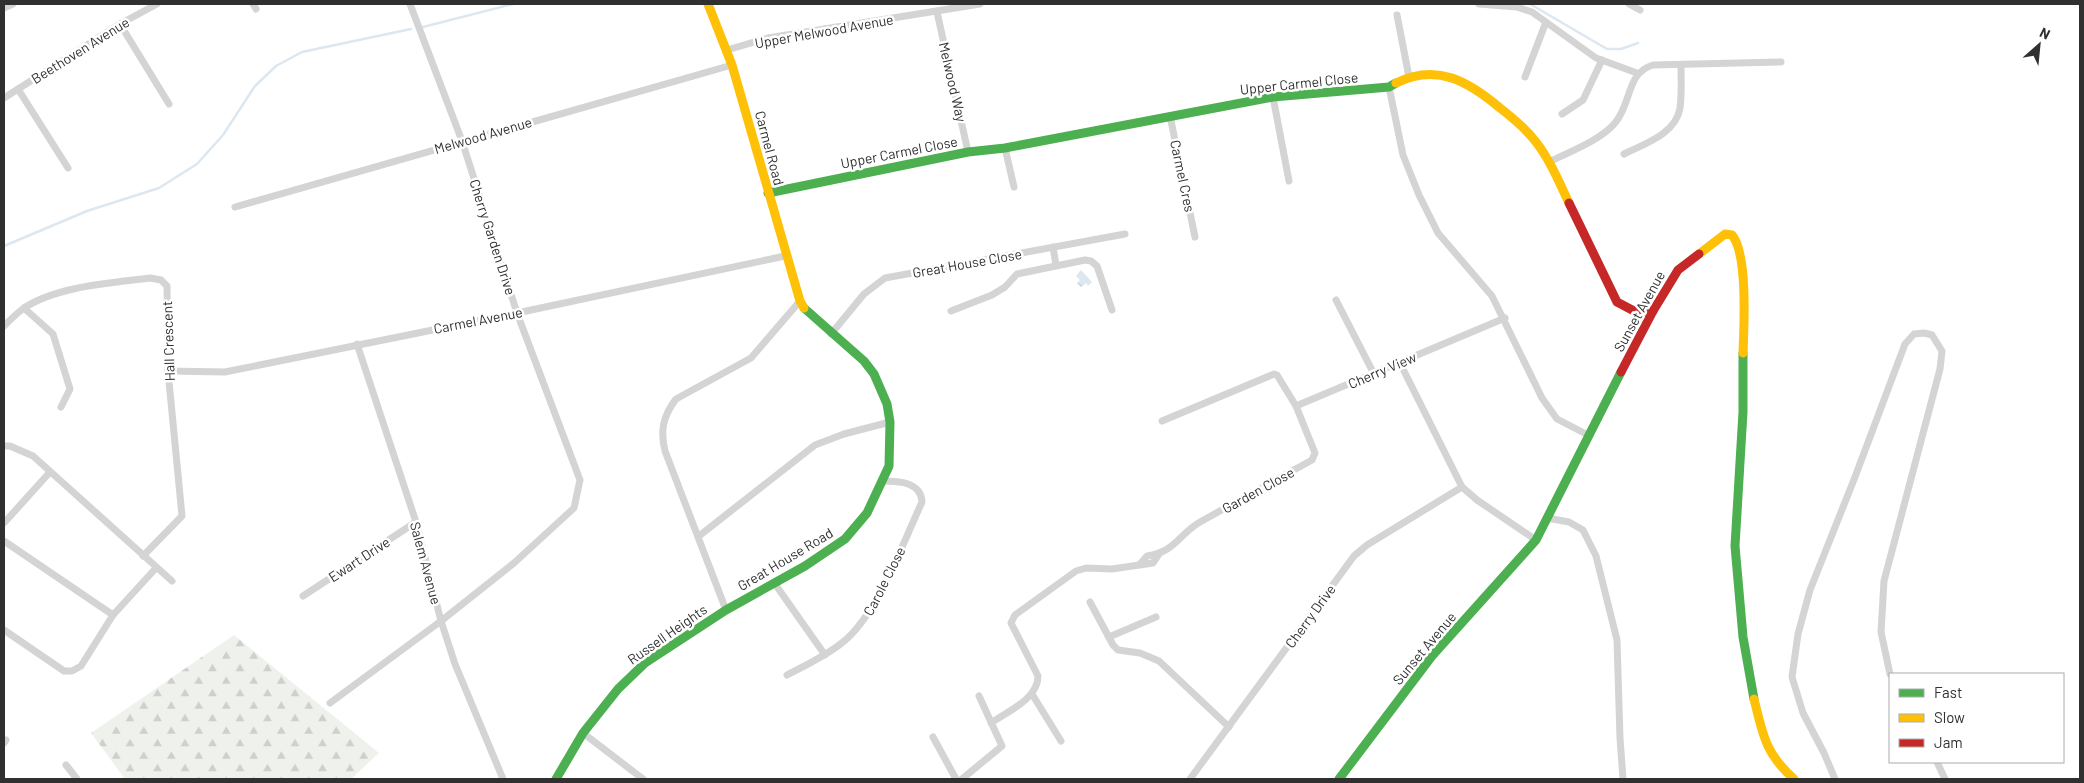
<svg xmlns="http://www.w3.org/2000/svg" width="2084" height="783" font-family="Barlow,sans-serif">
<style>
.forest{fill:url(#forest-firs)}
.water{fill:url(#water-ripples)}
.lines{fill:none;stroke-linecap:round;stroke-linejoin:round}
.stream{stroke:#dde7f0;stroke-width:2.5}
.street{stroke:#d4d4d4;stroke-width:7}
.fast{stroke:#4caf50;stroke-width:9}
.slow{stroke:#ffc107;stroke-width:9}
.jam{stroke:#c62828;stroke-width:9}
.labels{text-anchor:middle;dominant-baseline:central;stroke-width:5;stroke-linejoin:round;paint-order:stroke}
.street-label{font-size:14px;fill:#303030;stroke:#fff}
</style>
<defs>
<pattern id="forest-firs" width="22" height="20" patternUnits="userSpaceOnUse" patternTransform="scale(1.25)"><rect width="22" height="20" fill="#eff2ec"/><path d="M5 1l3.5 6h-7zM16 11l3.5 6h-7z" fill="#cdd0cb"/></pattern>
<pattern id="water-ripples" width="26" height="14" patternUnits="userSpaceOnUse" patternTransform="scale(1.25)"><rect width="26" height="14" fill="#dde7f0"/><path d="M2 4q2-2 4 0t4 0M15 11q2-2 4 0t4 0" fill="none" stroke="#bec6ce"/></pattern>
</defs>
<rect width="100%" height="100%" fill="#fff"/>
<path class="forest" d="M234 635 379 753 351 779H125L91 733Z"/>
<path class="water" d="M1081 270 1092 282 1088 286 1086 283 1081 287 1077 283 1080 280 1076 276Z"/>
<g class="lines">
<g class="stream">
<path d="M1530 4 1607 49H1621L1638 43"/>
<path d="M423 27 513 4"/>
<path d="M4 246 87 211 159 188 197 164 223 135 255 86 276 66 302 52 411 29"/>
</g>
<g class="street">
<path d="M253 4 256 9"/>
<path d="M1479 4 1517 7 1532 12 1596 58 1637 73"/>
<path d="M1629 4 1640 10"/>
<path d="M4 8 13 4"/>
<path d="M937 12 968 152"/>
<path d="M1397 15 1409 77"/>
<path d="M120 24 169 104"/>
<path d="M727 50 768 38 980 4"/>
<path d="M1525 77 1546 22"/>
<path d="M1389 87 1403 155 1419 195 1438 233 1492 296 1542 398 1557 419 1588 435"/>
<path d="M18 89 68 168"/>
<path d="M1273 97 1289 181"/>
<path d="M4 98 120 24 157 4"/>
<path d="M1562 114 1583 100 1602 60"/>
<path d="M1170 116 1195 237"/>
<path d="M1005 148 1014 187"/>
<path d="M1624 154C1644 144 1676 134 1680 108 1682 94 1681 79 1681 65"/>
<path d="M1549 162C1569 152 1601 140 1615 123 1632 103 1626 73 1653 65L1781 62"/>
<path d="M235 207 732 65"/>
<path d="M1053 247 1056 265"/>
<path d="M1336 300 1374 374"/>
<path d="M24 308 53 334 70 389 61 407"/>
<path d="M951 311 992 295 1005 287 1017 274 1085 260 1091 261 1097 266 1112 310"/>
<path d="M4 326C10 320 17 313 24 308 57 286 112 283 150 278L161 280 167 286 168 371 182 516 143 556"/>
<path d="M831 334 864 294 885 278 1125 234"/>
<path d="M357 344 416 522 441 621 455 664 503 779"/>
<path d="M1400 363 1462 487 1477 500 1536 540"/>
<path d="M168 371 225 372 517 313 785 256"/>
<path d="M1296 406 1505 318"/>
<path d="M4 446H10L33 456 172 581"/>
<path d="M1547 518 1569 522 1583 530 1596 556 1617 640 1620 738 1623 779"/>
<path d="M4 523 50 472"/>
<path d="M699 536 815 445 844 434 890 422"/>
<path d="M4 541 113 615"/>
<path d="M1140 564 1147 556C1175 552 1178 535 1200 522L1312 460 1315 453 1296 406 1277 375 1274 374 1162 421"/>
<path d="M775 584 825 655"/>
<path d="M303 596 416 522"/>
<path d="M1090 602 1113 645 1118 650 1140 653 1159 661 1229 727"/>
<path d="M726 610 665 451C660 431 663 416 676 399L751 358 800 301"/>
<path d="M4 630 64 671H72L81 666 113 615 156 568"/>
<path d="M1109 637 1156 617"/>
<path d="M787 675C806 665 826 656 843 642 877 615 903 543 922 502 921 482 899 481 882 481"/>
<path d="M1032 694 1061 741"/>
<path d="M330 703 441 621 514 563 574 508 580 480 517 313 462 141 410 4"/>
<path d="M991 723C1008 711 1038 699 1038 676L1011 623 1015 615 1076 571 1086 568 1112 569 1153 563 1159 554"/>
<path d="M583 733 643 779"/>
<path d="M933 737 956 779"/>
<path d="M4 743 6 740"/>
<path d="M1937 762 1945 779"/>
<path d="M66 765 77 779"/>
<path d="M962 779 1002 746 979 696"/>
<path d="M1190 779 1354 556 1367 545 1462 487"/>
<path d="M1835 779 1824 753 1803 713 1792 677 1798 634 1810 590 1855 477 1905 344 1914 334 1924 333 1932 335 1942 351 1940 369 1884 581 1881 632 1890 674"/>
</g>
<g class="fast">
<path d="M768 193 968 152 1005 148 1273 97 1389 87 1396 83"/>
<path d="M1743 353V412L1735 546 1743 637 1754 699"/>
<path d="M556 779 583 733 618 689 645 663 726 610 805 566 845 539 867 513 889 466 890 422 887 404 874 374 864 361 804 308"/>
<path d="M1339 779 1432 656 1536 540 1621 372"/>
</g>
<g class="slow">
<path d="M708 4 732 65 800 301 804 308"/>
<path d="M1396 83C1437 63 1468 81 1500 108 1513 118 1526 129 1536 142 1550 160 1559 182 1569 203"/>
<path d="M1699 254 1725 234 1732 235C1748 254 1744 326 1743 353"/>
<path d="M1754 699C1763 735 1765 753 1794 779"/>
</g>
<g class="jam">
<path d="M1569 203 1617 302 1634 311H1653"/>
<path d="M1621 372 1653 311 1678 270 1699 254"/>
</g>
</g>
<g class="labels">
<g class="street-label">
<text transform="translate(824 31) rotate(-10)">Upper Melwood Avenue</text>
<text transform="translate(80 50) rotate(-32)">Beethoven Avenue</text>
<text transform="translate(953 82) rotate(77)">Melwood Way</text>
<text transform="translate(1299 83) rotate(-6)">Upper Carmel Close</text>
<text transform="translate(483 135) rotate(-16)">Melwood Avenue</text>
<text transform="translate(770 148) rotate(75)">Carmel Road</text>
<text transform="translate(899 152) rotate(-11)">Upper Carmel Close</text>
<text transform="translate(1183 176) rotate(78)">Carmel Cres</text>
<text transform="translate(493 237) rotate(72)">Cherry Garden Drive</text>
<text transform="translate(967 263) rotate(-10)">Great House Close</text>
<text transform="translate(1639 311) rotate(-61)">Sunset Avenue</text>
<text transform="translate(478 320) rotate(-11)">Carmel Avenue</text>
<text transform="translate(168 341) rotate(-92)">Hall Crescent</text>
<text transform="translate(1382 370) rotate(-23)">Cherry View</text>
<text transform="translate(1258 490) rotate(-29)">Garden Close</text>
<text transform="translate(359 559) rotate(-33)">Ewart Drive</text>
<text transform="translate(785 559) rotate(-31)">Great House Road</text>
<text transform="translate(426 563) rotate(75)">Salem Avenue</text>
<text transform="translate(884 581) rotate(-63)">Carole Close</text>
<text transform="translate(1310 616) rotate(-54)">Cherry Drive</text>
<text transform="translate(667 634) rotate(-35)">Russell Heights</text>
<text transform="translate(1424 648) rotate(-50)">Sunset Avenue</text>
</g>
</g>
<rect width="2084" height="783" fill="none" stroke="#303030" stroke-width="10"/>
<rect x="1889" y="673" width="175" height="90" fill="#ffffff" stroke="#acacac"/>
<rect x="1899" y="689" width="25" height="8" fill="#4caf50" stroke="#acacac"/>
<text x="1934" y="698" font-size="15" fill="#303030">Fast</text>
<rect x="1899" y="714" width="25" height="8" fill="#ffc107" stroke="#acacac"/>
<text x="1934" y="723" font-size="15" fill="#303030">Slow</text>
<rect x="1899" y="739" width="25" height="8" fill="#c62828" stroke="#acacac"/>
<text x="1934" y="748" font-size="15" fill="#303030">Jam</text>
<g transform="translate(2039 45) rotate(27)" stroke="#ffffff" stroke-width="4" paint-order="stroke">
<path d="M0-4L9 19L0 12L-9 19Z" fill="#303030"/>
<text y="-8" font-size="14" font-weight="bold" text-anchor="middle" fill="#303030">N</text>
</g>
</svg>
